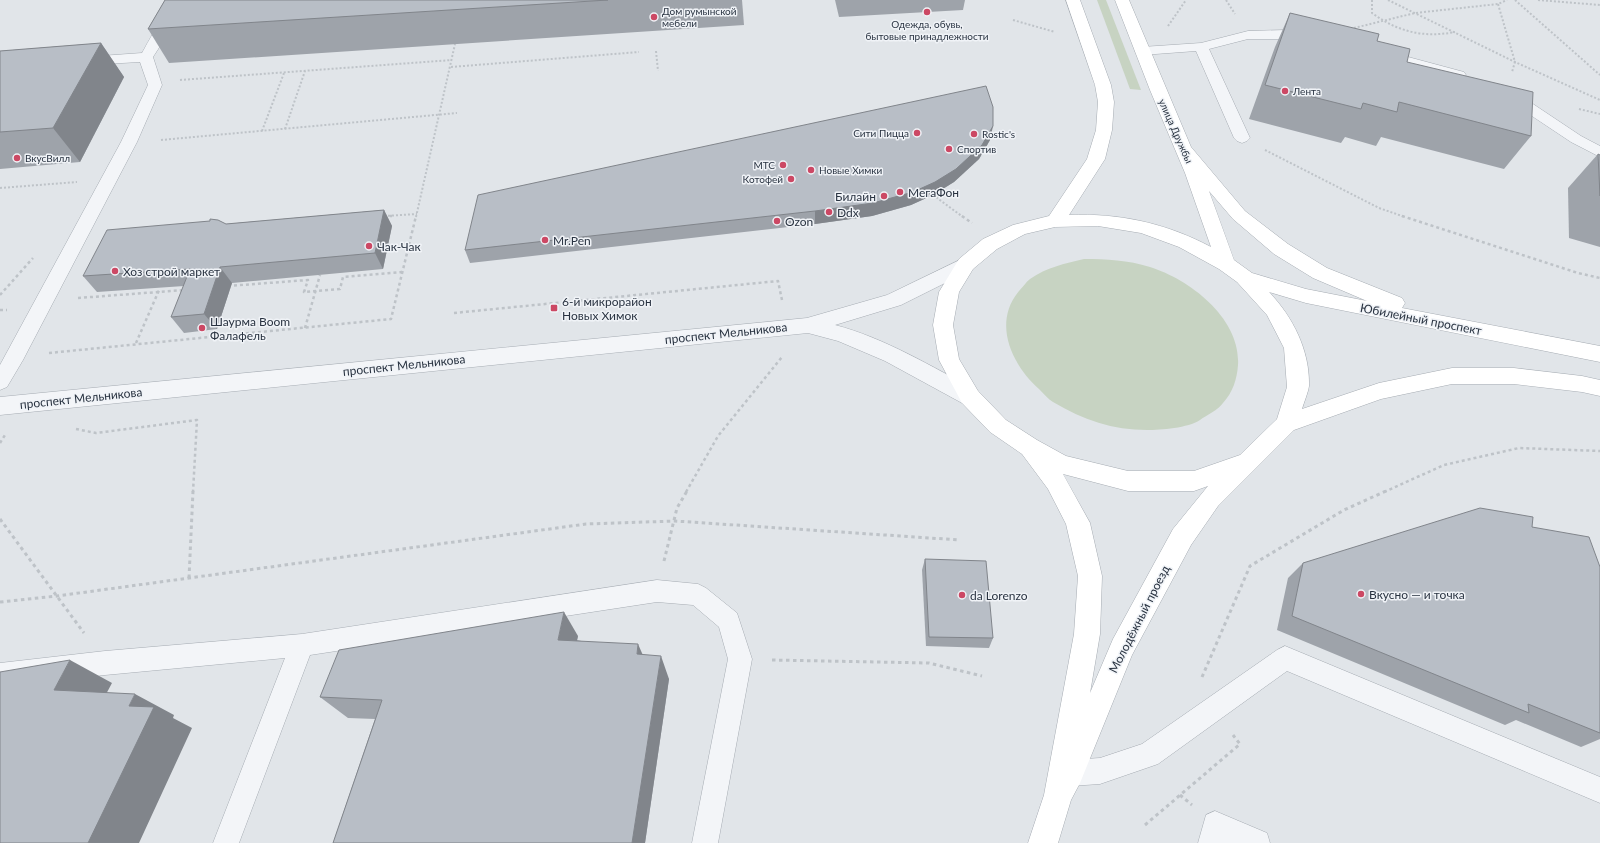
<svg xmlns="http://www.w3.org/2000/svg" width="1600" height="843" font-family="Lato,sans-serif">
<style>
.green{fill:#c7d3c2}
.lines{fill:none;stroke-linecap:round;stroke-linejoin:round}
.service-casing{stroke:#a6acb3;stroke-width:1}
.tertiary-casing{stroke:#a6acb3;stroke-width:1}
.secondary-casing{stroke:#a6acb3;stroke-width:1}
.path-far2{stroke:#bec3c8;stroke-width:2;stroke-dasharray:2 2;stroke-linecap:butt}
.path-far1{stroke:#bec3c8;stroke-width:2.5;stroke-dasharray:3 3;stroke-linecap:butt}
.path{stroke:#bec3c8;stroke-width:3;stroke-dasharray:3.5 3.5;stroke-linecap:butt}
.service{fill:#f3f5f8;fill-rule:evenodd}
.tertiary{fill:#f3f5f8;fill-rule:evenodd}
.secondary{fill:#fff;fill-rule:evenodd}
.wall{fill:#9ea3aa}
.shaded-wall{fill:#81858b}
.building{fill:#b8bec6;stroke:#81858b}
.poi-dot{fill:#cc4864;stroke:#f0f3f7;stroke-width:1.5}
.labels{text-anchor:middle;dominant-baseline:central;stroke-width:3;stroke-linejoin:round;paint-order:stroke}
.far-poi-label{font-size:10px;fill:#293341;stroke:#f0f3f7;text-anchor:start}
.far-street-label{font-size:10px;fill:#293341;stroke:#f0f3f7}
.poi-label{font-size:12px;fill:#293341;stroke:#f0f3f7;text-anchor:start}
.street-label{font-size:12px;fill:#293341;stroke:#f0f3f7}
</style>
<rect width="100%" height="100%" fill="#e1e5e9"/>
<g class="green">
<path d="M1097 0H1106L1141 90 1130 89Z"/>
<path d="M1084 259C1106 259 1128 260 1150 267 1191 280 1241 319 1238 365 1237 379 1233 392 1223 403 1218 410 1207 415 1200 420 1188 428 1161 430 1147 430 1113 430 1083 420 1053 402 1048 399 1044 394 1039 389 1012 365 992 323 1019 291 1023 287 1026 282 1030 279 1047 267 1064 264 1084 259Z"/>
</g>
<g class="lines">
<defs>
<g id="service">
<path d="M173 16 178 17 180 20 171 29 153 57 162 85 137 142 23 360 7 387 0 390V365L121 142 148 85 140 62 86 65 81 64 79 61 81 58 86 57 142 53C149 41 158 20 173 16Z"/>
<path d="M1286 30 1312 32 1314 35 1312 38 1307 39H1248L1209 49 1250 138 1247 141 1242 143 1237 141 1234 138 1196 51 1142 55 1137 54 1135 51 1137 48 1142 47 1201 43 1248 31Z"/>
<path d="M1382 50 1464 72 1466 75 1464 78 1459 79 1377 57 1375 54 1377 51Z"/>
<path d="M1510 91 1515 92 1581 136 1600 146V157L1571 142 1505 98 1503 95 1505 92Z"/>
<path d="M657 580 698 584 706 588 737 613 752 659 718 843H692L728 659 719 627 693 605 657 602 310 655 239 843H213L285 658 105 675 0 687V663L105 651 302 634Z"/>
<path d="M1285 646 1600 777V803L1287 671 1158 764 1100 784 1070 786 1061 782 1057 773 1061 764 1070 760 1100 758 1142 744 1277 650Z"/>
<path d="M1215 811 1267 833 1270 843H1198L1206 815Z"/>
</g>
<path id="tertiary" d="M966 257 973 259 976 264 973 269 901 305 835 325C885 338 932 367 978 391L981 397 978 403 970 406 962 403 885 361 838 341 808 333 0 415V397L807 318 887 295Z"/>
<path id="secondary" d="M1066 0H1080L1111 85 1114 102 1112 130 1105 159 1069 215C1119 213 1166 223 1211 247L1185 173 1150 90 1115 0H1129L1191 147 1245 211 1288 244 1327 268 1402 298 1405 303 1402 308 1600 346V362L1306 303 1269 292C1293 317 1310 351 1309 386 1308 393 1304 402 1302 409L1379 383 1452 368H1514L1582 376 1600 380V396L1582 392 1514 384H1452L1381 399 1294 430 1218 506 1191 545 1132 655 1080 783 1071 800 1058 843H1028L1044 795 1074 634 1078 576 1066 524 1048 489 1022 454 990 432 962 403 939 360 933 325 939 292 959 259 983 239 1013 225 1049 216 1087 159 1096 130 1098 102 1095 85ZM1209 191 1233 219 1274 254 1313 278 1367 301 1306 289 1252 273 1234 260ZM1098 226 1141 233 1179 247 1219 269 1237 282 1267 315 1284 348 1287 387 1277 419 1240 455 1194 471H1128L1066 456 1037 440 1006 420 978 391 959 359 953 325 959 292 973 269 997 249 1025 234 1055 227ZM1063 474 1128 491H1194L1208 486 1173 529 1113 639 1090 693 1100 634 1102 576 1090 523Z"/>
</defs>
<use href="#service" class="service-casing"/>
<use href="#tertiary" class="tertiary-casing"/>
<use href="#secondary" class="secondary-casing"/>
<g class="path-far2">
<path d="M1226 0 1235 14"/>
<path d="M1372 0V13C1398 32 1424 38 1455 32"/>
<path d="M1388 0 1515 62 1600 100"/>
<path d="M1515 0 1600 75"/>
<path d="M1538 0 1600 5"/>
<path d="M1498 4 1515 62 1512 72"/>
<path d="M1013 20 1055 32"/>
<path d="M1168 26 1186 0"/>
<path d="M1350 29 1415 13 1498 4 1507 0"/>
<path d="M656 51 658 71"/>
<path d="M451 67 639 52"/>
<path d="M180 80 452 60"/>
<path d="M1579 109 1600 114"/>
<path d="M285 129 305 71"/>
<path d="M262 131 284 73"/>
<path d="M161 140 457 113"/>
<path d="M1265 150 1379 208 1405 217"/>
<path d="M0 188 77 182"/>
<path d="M933 195 963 217"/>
<path d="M384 216 417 214"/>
<path d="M416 217 455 44"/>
</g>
<g class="path-far1">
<path d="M384 216H392"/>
<path d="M962 216 972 223"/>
<path d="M1402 216 1578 273 1600 278"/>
<path d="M228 286 308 280 304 292 340 289 343 277 402 272"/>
<path d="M0 295 33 258"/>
<path d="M78 298 185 290"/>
<path d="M0 310H7"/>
<path d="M454 313 778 281 782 300"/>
<path d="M305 328 320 275"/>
<path d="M136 343 160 288"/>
<path d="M49 353 391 319 416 216"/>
<path d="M76 429 96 433 197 420 193 492"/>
<path d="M0 443 5 435"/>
<path d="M686 492 718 436 782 357"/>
<path d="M1384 492 1444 465 1519 448 1600 451"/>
</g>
<g class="path">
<path d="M0 519 84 633"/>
<path d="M664 561 677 508 687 491"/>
<path d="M189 578 193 491"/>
<path d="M0 602 57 596 586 524 675 521 960 540"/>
<path d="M772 660 929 663 982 676"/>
<path d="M1202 677 1250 566 1344 510 1386 491"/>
<path d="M1180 795 1192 805"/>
<path d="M1145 825 1240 744 1233 735"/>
</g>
<use href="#service" class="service"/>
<use href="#tertiary" class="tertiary"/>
<use href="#secondary" class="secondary"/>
</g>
<g class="wall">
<path d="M165 0H742L744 25 169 63 148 29Z"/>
<path d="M835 0H965L963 10 839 17Z"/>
<path d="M1290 13 1377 41 1407 62 1531 136 1504 169 1381 137 1376 146 1345 137 1341 143 1249 119 1275 47Z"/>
<path d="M101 43 124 77 80 162 0 169V51Z"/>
<path d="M990 140 979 159 954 182 933 195 911 205 872 216 815 224 470 263 465 250Z"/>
<path d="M1598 154 1600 155V247L1569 238 1568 188Z"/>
<path d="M384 210 392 226 383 269 232 283 217 329 184 333 171 317 184 286 97 292 83 276 226 224Z"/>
<path d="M1532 527 1600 567V739L1581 747 1516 720 1505 725 1277 630 1288 578 1303 563Z"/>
<path d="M925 559 993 638 989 648 926 646 922 570Z"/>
<path d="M578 636 577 640 643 655 669 679 645 843H333L375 719 348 718 320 697Z"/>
</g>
<g class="shaded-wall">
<path d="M101 43 124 77 80 162 53 128Z"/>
<path d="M993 126 990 140 979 159 954 182 933 195 911 205 872 216 815 224V211Z"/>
<path d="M384 210 392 226 383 269 375 253Z"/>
<path d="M220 267 232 283 217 329 204 314Z"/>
<path d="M564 612 578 636 572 663 558 640Z"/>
<path d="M638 644 648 667 637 654Z"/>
<path d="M661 656 669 679 645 843H632Z"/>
<path d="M70 660 112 683 97 711 54 690Z"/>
<path d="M135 694 174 715 173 718 192 728 139 843H88L129 706Z"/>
</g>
<g class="building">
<path d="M165 0H608L148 29Z"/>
<path d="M1290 13 1379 34 1377 41 1410 49 1407 62 1533 92 1531 136 1399 102 1397 112 1363 103 1361 109 1265 85Z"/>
<path d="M101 43 53 128 0 132V51Z"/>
<path d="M986 86 993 107V126L982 145 956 169 935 182 913 192 873 203 815 211 465 250 478 195Z"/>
<path d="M1598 154 1600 155V196Z"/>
<path d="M384 210 375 253 220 267 204 314 171 317 190 269 83 276 107 230 210 221V219L218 220 226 224Z"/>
<path d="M1480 508 1533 517 1532 527 1589 537 1600 567V733L1528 704 1529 713 1292 616 1303 563Z"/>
<path d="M925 559 986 561 993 638 929 637Z"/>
<path d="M564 612 558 640 638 644 637 654 661 656 632 843H333L382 700 320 697 339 650Z"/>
<path d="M70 660 54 690 135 694 129 706 154 707 88 843H0V672Z"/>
</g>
<g class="poi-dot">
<circle cx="927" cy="12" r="4"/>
<circle cx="654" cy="17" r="4"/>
<circle cx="1285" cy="91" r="4"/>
<circle cx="917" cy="133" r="4"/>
<circle cx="974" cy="134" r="4"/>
<circle cx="949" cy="149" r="4"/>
<circle cx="17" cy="158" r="4"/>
<circle cx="783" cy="165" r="4"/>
<circle cx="811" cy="170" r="4"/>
<circle cx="791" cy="179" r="4"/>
<circle cx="900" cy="192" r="4"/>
<circle cx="884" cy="196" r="4"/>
<circle cx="829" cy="212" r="4"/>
<circle cx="777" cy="221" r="4"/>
<circle cx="545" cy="240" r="4"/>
<circle cx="369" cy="246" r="4"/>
<circle cx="115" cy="271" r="4"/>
<rect x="550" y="304" width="8" height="8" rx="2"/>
<circle cx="202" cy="328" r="4"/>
<circle cx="1361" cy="594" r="4"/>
<circle cx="962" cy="595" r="4"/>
</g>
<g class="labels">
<g class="far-poi-label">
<text x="662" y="11">Дом румынской<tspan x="662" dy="12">мебели</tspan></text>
<text x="927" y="24" text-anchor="middle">Одежда, обувь,<tspan x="927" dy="12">бытовые принадлежности</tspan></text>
<text x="1293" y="91">Лента</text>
<text x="909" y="133" text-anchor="end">Сити Пицца</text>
<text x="982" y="134">Rostic's</text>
<text x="957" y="149">Спортив</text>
<text x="25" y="158">ВкусВилл</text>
<text x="775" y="165" text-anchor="end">МТС</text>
<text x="819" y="170">Новые Химки</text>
<text x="783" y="179" text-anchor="end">Котофей</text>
</g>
<g class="far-street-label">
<text transform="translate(1176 131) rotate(66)">улица Дружбы</text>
</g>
<g class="poi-label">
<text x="908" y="192">МегаФон</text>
<text x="876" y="196" text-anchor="end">Билайн</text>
<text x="837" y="212">Ddx</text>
<text x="785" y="221">Ozon</text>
<text x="553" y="240">Mr.Pen</text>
<text x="377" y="246">Чак-Чак</text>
<text x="123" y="271">Хоз строй маркет</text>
<text x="562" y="301">6-й микрорайон<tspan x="562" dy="14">Новых Химок</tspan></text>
<text x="210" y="321">Шаурма Boom<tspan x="210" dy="14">Фалафель</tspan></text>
<text x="1369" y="594">Вкусно — и точка</text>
<text x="970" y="595">da Lorenzo</text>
</g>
<g class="street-label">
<text transform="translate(1421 319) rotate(11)">Юбилейный проспект</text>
<text transform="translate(726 333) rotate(-6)">проспект Мельникова</text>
<text transform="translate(404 365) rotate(-6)">проспект Мельникова</text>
<text transform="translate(81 398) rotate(-6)">проспект Мельникова</text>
<text transform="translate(1139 619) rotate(-63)">Молодёжный проезд</text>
</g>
</g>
</svg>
